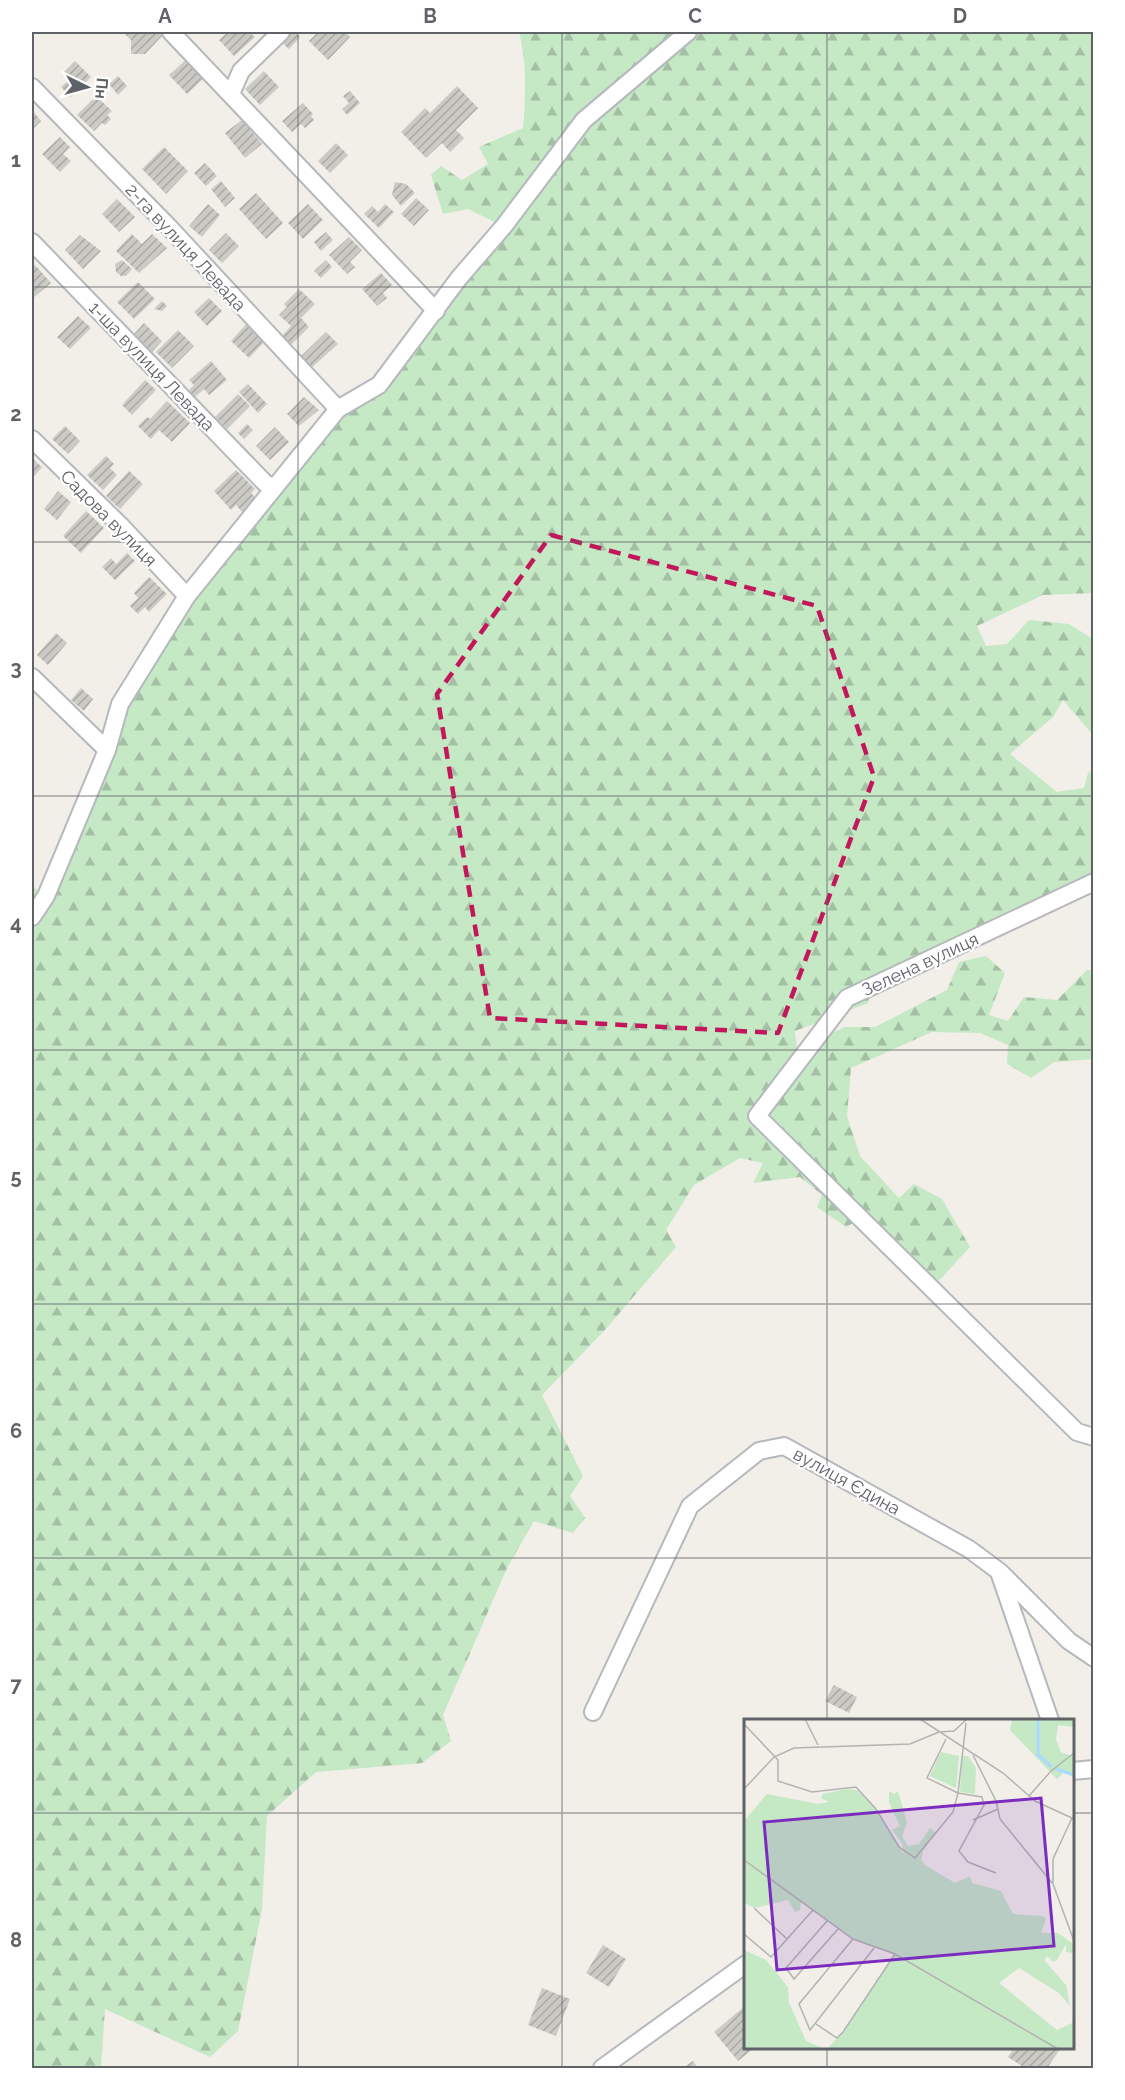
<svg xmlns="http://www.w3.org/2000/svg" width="1125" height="2100" font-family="Raleway,sans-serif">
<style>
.forest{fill:url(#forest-firs)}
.building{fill:url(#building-hatch)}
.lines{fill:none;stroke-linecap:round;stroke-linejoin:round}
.minor-casing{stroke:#b5b8bc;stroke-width:20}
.minor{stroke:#fff;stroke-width:16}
.marked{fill:none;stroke:#c2185b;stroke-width:4.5;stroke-dasharray:12 8;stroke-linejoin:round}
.grid{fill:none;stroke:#5f6368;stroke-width:1.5;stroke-opacity:0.55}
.labels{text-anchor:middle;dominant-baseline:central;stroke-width:4.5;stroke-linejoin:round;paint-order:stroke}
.street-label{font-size:18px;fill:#5f6368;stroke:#fff}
.inset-river{fill:none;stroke:#aadaff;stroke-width:3}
.inset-road{fill:none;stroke:#b3b3b1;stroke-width:1.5}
.view{fill:#7b2cbf;fill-opacity:0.15;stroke:#7b2cbf;stroke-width:3}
.inset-edge{fill:none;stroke:#5f6368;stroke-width:3}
.neatline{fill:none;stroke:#5f6368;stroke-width:2}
.grid-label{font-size:20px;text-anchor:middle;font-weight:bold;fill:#5f6368}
</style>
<defs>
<pattern id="forest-firs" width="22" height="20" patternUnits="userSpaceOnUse" patternTransform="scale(1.5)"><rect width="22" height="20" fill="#c5e8c5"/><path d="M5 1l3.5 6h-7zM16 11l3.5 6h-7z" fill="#a3c0a4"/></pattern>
<pattern id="building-hatch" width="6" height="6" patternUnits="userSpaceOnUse" patternTransform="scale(1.5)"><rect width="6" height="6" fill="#cccac5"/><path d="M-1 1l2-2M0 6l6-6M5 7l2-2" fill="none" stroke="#a9a8a4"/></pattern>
</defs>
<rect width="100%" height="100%" fill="#f1efe8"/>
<path class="forest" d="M519 32H1093V593L1043 595 977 626 986 646 1007 644 1029 620 1069 624 1093 639V735L1063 700 1053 717 1010 754 1057 792 1084 788 1088 773 1093 768V883L871 992 868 1003 795 1031 797 1049 845 1027H875L947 990 959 962 986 956 1005 973 989 1015 1008 1021 1024 997 1057 1000 1087 970H1093V1059L1054 1062 1031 1078 1007 1064 1008 1045 980 1033 932 1032 851 1068 847 1116 860 1156 899 1198 914 1184 942 1199 970 1247 935 1285 866 1216 846 1227 817 1207 822 1195 800 1177 753 1183 763 1163 740 1158 694 1185 666 1230 676 1247 604 1331 542 1395 583 1476 570 1496 585 1518 573 1533 534 1521 507 1568 443 1715 451 1741 422 1763 316 1772 267 1816 262 1909 238 2031 210 2057 105 2009 101 2068H32V886L45 896 120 704 187 596 312 440 379 385 503 226 468 209 443 214 431 175 441 166 462 180 488 164 479 147 523 128C526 95 527 65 519 32Z"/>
<g class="building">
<path d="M125 32H159L163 35 145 54H131V40L124 33Z"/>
<path d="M228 32H249L255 37 234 56 219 40Z"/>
<path d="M289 32H295L300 37 289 49 280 41Z"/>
<path d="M318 32H345L350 37 328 60 309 41Z"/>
<path d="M188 58 205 77 187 94 169 75Z"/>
<path d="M75 61 91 77 71 97 61 87 70 79 63 73Z"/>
<path d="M264 71 279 87 260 105 245 89Z"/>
<path d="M118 76 127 86 118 95 109 84Z"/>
<path d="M457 86 478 108 456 130 464 138 450 152 442 143 426 158 401 132 425 108 430 113Z"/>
<path d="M350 91 360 103 347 115 342 109 349 103 343 96Z"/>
<path d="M96 96 112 111 107 115 111 119 105 125 102 123 94 131 77 115Z"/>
<path d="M303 103 313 114 311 116 314 120 305 128 301 124 292 132 282 121Z"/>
<path d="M32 110 41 121 32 130Z"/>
<path d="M242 120 262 144 245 158 225 133Z"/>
<path d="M60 137 70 147 63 154 71 161 60 172 42 154Z"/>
<path d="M336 143 348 155 330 173 318 161Z"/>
<path d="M164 147 188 171 166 194 142 169Z"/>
<path d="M205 163 217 176 206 186 194 173Z"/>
<path d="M221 181 235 198 225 207 211 189Z"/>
<path d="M395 182 406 184 415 193 401 206 392 195Z"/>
<path d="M256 193 283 223 266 239 239 209Z"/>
<path d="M416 198 429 210 414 226 401 214Z"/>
<path d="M117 199 135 217 119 232 102 214Z"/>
<path d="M208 204 220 215 202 237 189 226Z"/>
<path d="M308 204 323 220 303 239 288 223Z"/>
<path d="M385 204 394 212 379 228 364 214 372 206 378 212Z"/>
<path d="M326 232 333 240 321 251 314 242Z"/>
<path d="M226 233 239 246 222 263 209 250Z"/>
<path d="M132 234 142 244 152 234 167 248 139 273 116 251Z"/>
<path d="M80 235 101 251 83 269 65 250Z"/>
<path d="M349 237 362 250 350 262 355 267 347 274 329 255Z"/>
<path d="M122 260 132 269 126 276H121L116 272 115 264Z"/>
<path d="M326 260 332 267 321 278 314 271Z"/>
<path d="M35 265 51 283 33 298 32 269Z"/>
<path d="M381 273 392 285 383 293 387 298 377 306 362 289Z"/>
<path d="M138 282 155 299 134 319 117 302Z"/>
<path d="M299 289 315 304 301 318 309 327 290 346 281 337 291 326 279 315 287 307 284 304Z"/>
<path d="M209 298 222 311 207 326 194 312Z"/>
<path d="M162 301 167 306 162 311 154 309Z"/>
<path d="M78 316 91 328 70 349 57 337Z"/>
<path d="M249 321 268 338 249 358 231 341Z"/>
<path d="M144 323 162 341 152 352 134 334Z"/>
<path d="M178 330 194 346 172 368 156 352Z"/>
<path d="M326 332 338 344 309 370 298 359Z"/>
<path d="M211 361 227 380 209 395 204 389 195 397 189 390 194 385 189 380Z"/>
<path d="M145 380 156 390 132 415 122 405Z"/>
<path d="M248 384 267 404 258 413 239 392Z"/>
<path d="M238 394 250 406 227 429 215 417Z"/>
<path d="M304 397 319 410 299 426 287 414Z"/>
<path d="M167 401 190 423 172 442 159 430 151 439 138 426 147 417 150 419Z"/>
<path d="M247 424 253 430 244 439 238 433Z"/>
<path d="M65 426 80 441 68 454 52 439Z"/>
<path d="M275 427 289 442 270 460 256 446Z"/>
<path d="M106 456 114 464 110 468 117 475 103 490 87 475Z"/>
<path d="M32 458 42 467 32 479Z"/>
<path d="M236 470 255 489 251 493 258 500 244 514 236 505 231 510 214 491Z"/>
<path d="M129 471 143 484 120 509 106 496Z"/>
<path d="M58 491 71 502 57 520 44 509Z"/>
<path d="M86 511 104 528 81 553 63 536Z"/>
<path d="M127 553 135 561 115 580 102 567 111 558 116 564Z"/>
<path d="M149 577 167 594 149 612 145 607 138 614 130 606 138 598 134 593Z"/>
<path d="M56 633 67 643 48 665 37 655Z"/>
<path d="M81 688 93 699 84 711 71 700Z"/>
<path d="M834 1685 857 1697 849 1713 825 1701Z"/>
<path d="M603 1945 626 1959 609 1987 586 1973Z"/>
<path d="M542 1988 570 1999 556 2036 528 2025Z"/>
<path d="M746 2005V2048H754L738 2061 714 2032Z"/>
<path d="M1014 2048H1061L1047 2068H1025L1008 2057Z"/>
<path d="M693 2061 698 2068H683Z"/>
</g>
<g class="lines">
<defs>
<g id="minor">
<path d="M171 32 436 311"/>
<path d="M32 87 168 226 338 409"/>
<path d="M231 94 241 71 281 32"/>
<path d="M32 242 265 483 274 488"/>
<path d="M32 439 122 527 187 596"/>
<path d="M32 677 107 750"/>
<path d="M1094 882 847 998 757 1116 1077 1432 1094 1437"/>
<path d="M32 917 46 896 107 750 120 704 187 596 338 409 379 385 459 278 504 226 584 120 688 32"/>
<path d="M1000 1575 1050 1720"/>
<path d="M593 1712 690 1506 759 1451 784 1446 969 1549 1000 1572 1069 1641 1094 1658"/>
<path d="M1072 1771 1094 1769"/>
<path d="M602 2068 746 1964"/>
</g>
</defs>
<use href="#minor" class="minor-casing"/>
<use href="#minor" class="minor"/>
</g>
<path class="marked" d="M551 535 817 606 874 777 778 1033 490 1018 437 694Z"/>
<path class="grid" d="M298 32V2068M562 32V2068M827 32V1720M32 287H1094M32 542H1094M32 796H1094M32 1050H1094M32 1304H1094M32 1558H1094M32 1813H746M1072 1813H1094M827 2048V2068"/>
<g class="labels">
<g class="street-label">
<text transform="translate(186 247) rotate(47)">2-га вулиця Левада</text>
<text transform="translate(152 366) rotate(46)">1-ша вулиця Левада</text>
<text transform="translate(109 518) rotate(45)">Садова вулиця</text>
<text transform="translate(920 964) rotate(-25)">Зелена вулиця</text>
<text transform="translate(847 1481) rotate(29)">вулиця Єдина</text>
</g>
</g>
<g transform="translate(744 1719)">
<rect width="330" height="330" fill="#f1efe8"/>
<path d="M268 0H330V8L314 6 312 20 317 33 330 38V59L321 52 313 60 266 11ZM197 33 215 37 212 69 186 57ZM218 37H224L232 49 231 75 216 73ZM103 70 113 71 130 87 160 135 158 124 148 111 156 107 145 84V72L150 75 154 72 163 103 158 117 164 127 175 125 186 109 192 114 179 132 177 141 181 146 211 164 226 157 228 164 257 172 269 195 298 197 302 200 297 214H314L328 224 330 234 322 233V225L313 241 309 243 303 237 300 241 322 266 326 287 315 274 275 249 255 264 313 311 328 304 330 290V330H83L99 313 150 235 110 220 57 183 56 191 51 193 44 181 11 189 0 184V102L23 75 74 85 85 83 77 79 79 75ZM0 231 22 241 36 258 44 268 45 284 62 322 81 330H0Z" fill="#c5e8c5"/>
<path class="inset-river" d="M294 0V36L308 48M312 50 330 56"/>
<path class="inset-road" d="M61 0 74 26M176 0 259 54 291 82 330 100M0 5 34 41V62L68 73 112 68 132 90 155 128 171 139 209 93 214 74 238 78 240 86 215 132 224 143 252 154M202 20 183 59 214 74 222 4M229 36 252 82 256 100 309 165 330 222M0 70 30 38 50 29 166 25 195 13 210 12 223 0M285 77 307 52 330 34M229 101 254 90M0 141 109 220 151 235 314 330M309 164V140L328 99M10 189 43 220M83 202 42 249 50 260 94 210M0 215 27 238 69 191M109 220 55 285 66 311 130 229M72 305 93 319 99 313 151 235"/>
<path class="view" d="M297 79 310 227 33 251 20 103Z"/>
<rect width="330" height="330" class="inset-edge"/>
</g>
<rect width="1125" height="2100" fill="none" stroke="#ffffff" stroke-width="66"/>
<g transform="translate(87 87) rotate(95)" stroke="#ffffff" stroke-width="4.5" paint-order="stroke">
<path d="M0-4.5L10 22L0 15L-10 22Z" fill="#5f6368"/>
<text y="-9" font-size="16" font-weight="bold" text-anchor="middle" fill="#5f6368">Пн</text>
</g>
<rect x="33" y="33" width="1059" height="2034" class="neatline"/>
<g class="grid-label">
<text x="165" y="23">A</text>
<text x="430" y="23">B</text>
<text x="695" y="23">C</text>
<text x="960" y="23">D</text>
<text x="16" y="167">1</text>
<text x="16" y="421">2</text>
<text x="16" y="675">3</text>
<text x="16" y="930">4</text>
<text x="16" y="1184">5</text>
<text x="16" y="1438">6</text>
<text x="16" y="1692">7</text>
<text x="16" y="1947">8</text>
</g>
</svg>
